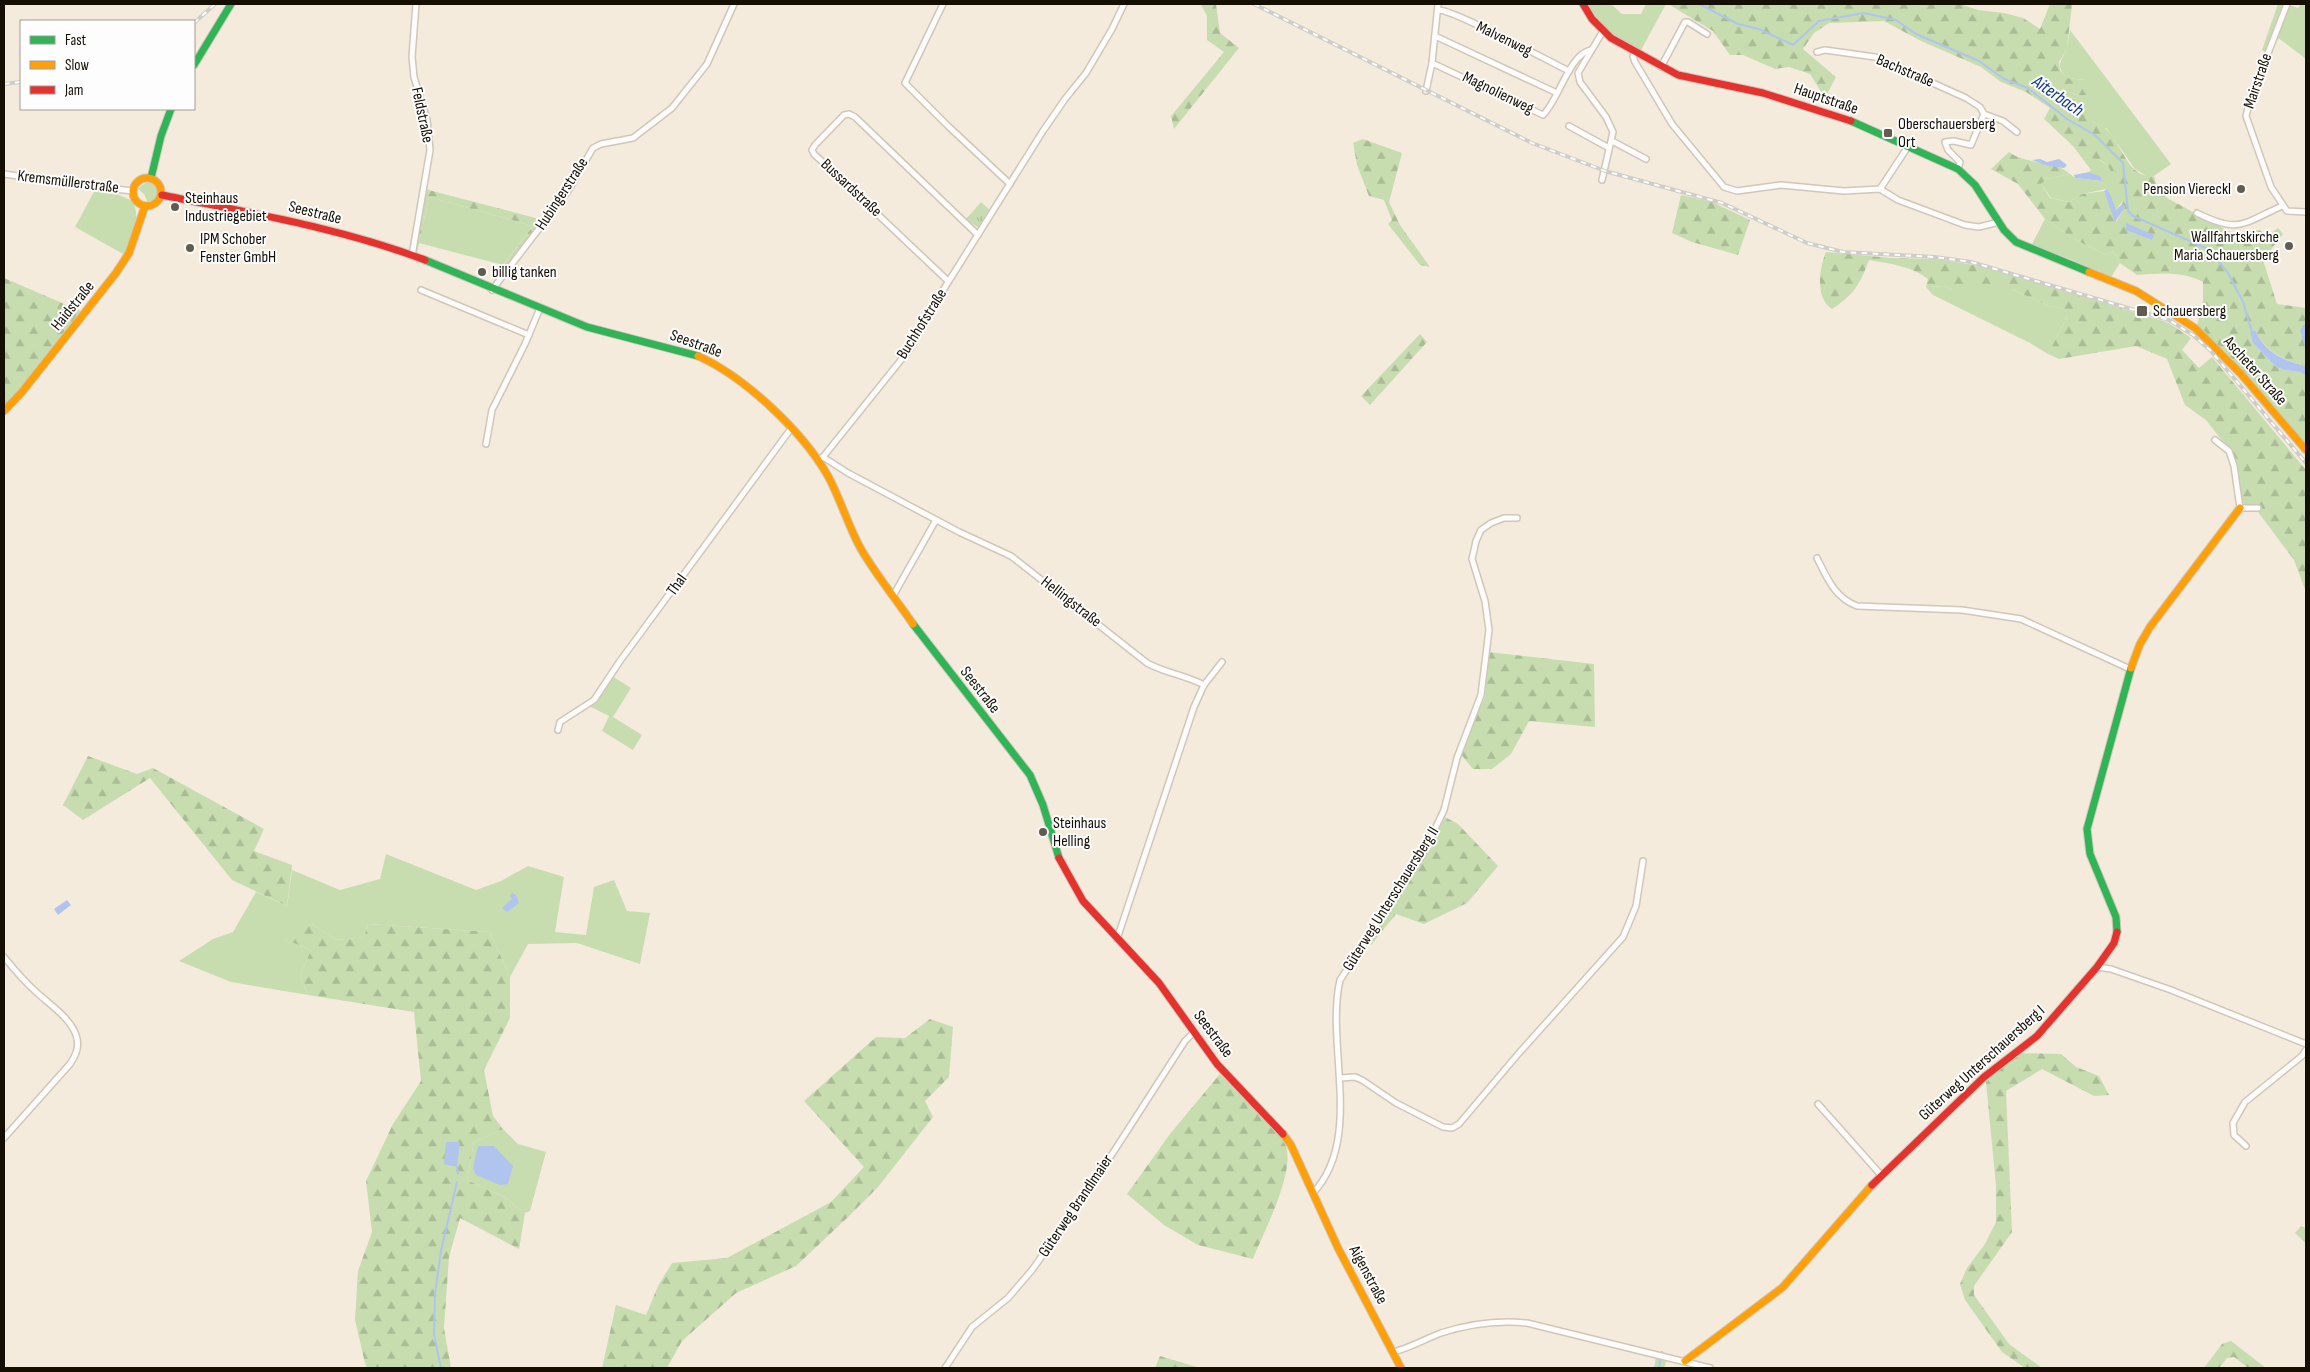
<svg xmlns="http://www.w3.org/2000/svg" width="2310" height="1372" font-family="'Sofia Sans Condensed',sans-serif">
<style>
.grass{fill:#c7ddb0}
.forest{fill:url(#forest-firs)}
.park{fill:url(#park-tufts)}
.water{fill:#b0c4ee}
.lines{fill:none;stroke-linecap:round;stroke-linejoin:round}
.stream{stroke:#b0c4ee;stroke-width:2}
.street-casing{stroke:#cfc7bb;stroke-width:8}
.fast-casing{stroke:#cfc7bb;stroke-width:9}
.slow-casing{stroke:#cfc7bb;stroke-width:9}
.jam-casing{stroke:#cfc7bb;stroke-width:9}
.street{stroke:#fdfcfa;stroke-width:5}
.fast{stroke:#30b455;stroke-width:7}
.slow{stroke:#ff9f0a;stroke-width:7}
.jam{stroke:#e5322d;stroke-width:7}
.rail-casing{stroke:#cfcdc9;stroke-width:4}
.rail{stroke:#fdfdfd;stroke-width:2;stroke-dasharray:5.5;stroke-linecap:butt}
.poi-dot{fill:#625b4f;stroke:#fdfdfd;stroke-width:2}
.labels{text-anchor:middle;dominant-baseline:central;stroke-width:4;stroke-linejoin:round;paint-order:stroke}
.street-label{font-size:16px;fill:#140e03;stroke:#fdfdfd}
.poi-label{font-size:16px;fill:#140e03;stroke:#fdfdfd;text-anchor:start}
.water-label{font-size:18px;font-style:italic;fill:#0e348e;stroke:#fdfdfd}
</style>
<defs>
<pattern id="forest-firs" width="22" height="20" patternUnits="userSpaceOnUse" patternTransform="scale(1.25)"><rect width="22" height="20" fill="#c7ddb0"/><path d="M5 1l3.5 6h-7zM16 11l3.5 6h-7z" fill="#aabc96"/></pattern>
<pattern id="park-tufts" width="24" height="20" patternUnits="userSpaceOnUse" patternTransform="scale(1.25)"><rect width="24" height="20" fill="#c7ddb0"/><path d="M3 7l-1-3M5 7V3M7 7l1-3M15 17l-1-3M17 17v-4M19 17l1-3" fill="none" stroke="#aabc96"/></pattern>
</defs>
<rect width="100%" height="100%" fill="#f4ebdd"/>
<g class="grass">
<path d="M1587 4H1611L1622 14H1641L1646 4H1666L1640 52C1616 39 1599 29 1587 4Z"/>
<path d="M2278 4H2284L2265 52 2262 50Z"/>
<path d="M2301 4H2306V59L2277 37 2290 5 2298 8Z"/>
<path d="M2070 30 2171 164 2154 176 2148 177 2135 169 2107 129 2093 122 2060 95 2062 90 2078 95 2085 80 2067 78C2056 66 2060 63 2066 50 2068 44 2069 36 2070 30Z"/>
<path d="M2095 157 2110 167 2124 199 2116 210 2106 189 2082 194 2069 202 2051 198 2041 184 2047 179 2070 174 2075 178 2101 181 2102 179 2089 172 2091 170 2082 158Z"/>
<path d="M145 183H152L157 188V198L148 203 144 194 138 189Z"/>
<path d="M95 190 109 191 133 201C141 222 133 236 125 255L75 227Z"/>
<path d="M429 197 533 226 503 265 419 243Z"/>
<path d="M2045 219 2074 239 2106 255 2113 251 2120 263 2111 277 2068 258 2031 246Z"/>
<path d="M1944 286 1952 289H2011L2049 306 2065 309 2067 317 2048 354 2030 343 1933 295 1926 287Z"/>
<path d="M609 674 631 688 613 717 642 735 633 750 602 731 609 716 587 705 600 693Z"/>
<path d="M386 854 476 890 501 881 528 866 564 877 555 932 586 935 594 887 614 880 627 911 650 913 640 964 577 943 528 944 510 977 490 932 368 924 364 937 337 940 312 924 286 940 311 950 300 976 308 995 231 982 179 961 213 939 233 932 256 892 287 906 292 870 340 890 380 879Z"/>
<path d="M503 1129 518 1144 546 1152 530 1211 525 1213 504 1197 467 1180 474 1142Z"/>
</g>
<g class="forest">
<path d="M1196 4H1216L1220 33 1239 48 1174 129 1171 116 1224 52 1207 40V16L1201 5Z"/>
<path d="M1668 4H1960L1978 10 2004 13 2023 18 2040 29 2050 4H2072L2067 49 2059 62 2060 70 2067 78 2085 80 2096 86 2092 95H2078L2062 90 2060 95 2063 98 2083 106 2093 116V122C2097 124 2103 126 2107 130 2122 144 2128 179 2154 176L2157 188 2167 198 2232 233 2259 230 2268 236 2278 228 2283 234 2263 260 2277 304 2306 308V325L2304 324 2306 366C2284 360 2265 352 2255 330L2250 332 2253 343 2275 366 2284 370 2300 372 2306 376V446L2232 359 2197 326 2203 300V282C2184 271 2159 273 2137 275L2120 263 2113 251 2106 255 2074 239 2045 219 2018 184 1991 169 2009 152C2026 165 2055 160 2070 174L2047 179 2041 184 2050 198 2069 202 2082 194 2104 191 2116 222 2125 207 2122 204 2123 199C2112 177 2113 155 2082 158L2073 146 2044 119 2050 108 2026 92 2001 82 1981 67 1921 41 1884 21 1829 23 1814 33 1803 49 1836 77 1825 98 1810 74 1789 67 1775 69 1743 55H1730L1713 31Z"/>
<path d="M1363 139 1402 153 1389 202 1400 225 1430 267 1420 265 1388 224 1392 220 1384 200 1369 196 1357 165 1353 143Z"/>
<path d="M421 188 543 220 504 273 499 271 533 226 429 197 417 253 409 251Z"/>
<path d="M1681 195 1712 202 1750 220 1738 255 1692 242 1672 233Z"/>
<path d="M1826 252 1892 258 1936 259 1987 267 2169 323 2191 338 2182 350 2199 368 2212 357 2306 470V592L2294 560 2258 512V506H2245L2240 496 2238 477 2231 449 2220 438 2206 420 2185 405 2167 359 2136 346 2059 359 2048 354 2067 317 2064 309 2049 306 2011 289H1952L1944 286 1926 287 1928 279C1911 266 1891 264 1869 260 1860 284 1854 295 1832 309 1815 298 1819 269 1826 252Z"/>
<path d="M4 278 83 312 4 408Z"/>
<path d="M1420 334 1427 342 1370 405 1361 396Z"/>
<path d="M1488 652 1594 664 1595 727 1529 721 1511 754 1492 769H1473L1460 753 1485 697Z"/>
<path d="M88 756 137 774 153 768 264 829 254 851 292 865 287 906 232 880 150 778 83 820 63 805Z"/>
<path d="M1445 817 1458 824 1498 866 1467 903 1424 924 1396 914 1371 945 1366 942 1428 852Z"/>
<path d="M312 924 337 940 364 937 368 924 490 932 510 977V1018L484 1070 493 1116 503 1129 474 1142 467 1180 504 1197 525 1213 519 1249 460 1218 449 1257 444 1328 451 1368H367L365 1363 355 1320 358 1271 372 1232 366 1181 393 1124 421 1081 414 1012 308 995 300 976 311 950 286 940 290 927Z"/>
<path d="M930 1019 953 1027 949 1077 925 1101 933 1117 878 1187 847 1218 796 1266 736 1293 682 1341 667 1368H602L616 1305 646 1315 658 1286 672 1263 727 1258 831 1202 864 1167 804 1101 876 1037 905 1038Z"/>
<path d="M2017 1053 2061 1054 2076 1067 2099 1076 2109 1095 2094 1096 2042 1069 2006 1091 2012 1232 1974 1286V1295L2009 1344 2042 1368H2025L2002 1352 1965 1300 1960 1284 1967 1268 1985 1244 1996 1222V1186L1986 1082C1997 1073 2005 1063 2017 1053Z"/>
<path d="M1220 1074C1242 1095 1269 1116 1284 1142 1299 1166 1263 1233 1253 1259L1198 1245 1164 1225 1127 1194 1170 1134Z"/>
<path d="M2301 1226 2306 1228V1243L2295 1233Z"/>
<path d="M2231 1341 2266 1368H2248L2234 1357 2227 1358 2219 1368H2204L2222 1344Z"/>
<path d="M1160 1356 1197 1367 1198 1368H1155Z"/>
<path d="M1656 1357 1667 1359 1664 1368H1654Z"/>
</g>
<path class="park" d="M981 202 992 212 980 229 966 219Z"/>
<g class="water">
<path d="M2040 159 2047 162 2059 159 2067 165 2064 168 2048 166 2032 160Z"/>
<path d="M2089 172 2101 177 2102 181 2075 178 2074 175Z"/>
<path d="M2107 189 2111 196 2116 210 2122 204 2125 207 2115 222 2104 191Z"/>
<path d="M2126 223 2154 235 2152 240 2126 230Z"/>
<path d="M2304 324 2306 325V351L2300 330Z"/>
<path d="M2255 330C2265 353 2283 360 2306 366V376L2300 372 2284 370 2275 366 2253 343 2250 332Z"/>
<path d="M512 893 516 895 519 903 507 912 502 908 512 899 510 896Z"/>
<path d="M67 900 71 905 58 915 54 909Z"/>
<path d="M446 1142H460L457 1167 444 1164Z"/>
<path d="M478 1146H494L513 1166 508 1184 500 1185 476 1175 473 1168Z"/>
</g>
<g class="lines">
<g class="stream">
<path d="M1699 4 1738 24 1759 29 1793 45 1819 21 1864 13 1896 20 1916 34 1979 61 2004 79 2028 88 2067 119 2095 135 2123 163 2128 211 2133 216 2210 250 2228 273 2243 302 2252 332"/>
<path d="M457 1167 458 1174"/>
<path d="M1662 1353V1352"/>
<path d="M441 1368 434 1334 435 1293 441 1251 457 1182"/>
<path d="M1659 1368 1661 1358"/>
</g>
<defs>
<g id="street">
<path d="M943 4 905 83 948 126 1010 184"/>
<path d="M2287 4 2250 100 2246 116 2271 187 2287 211 2306 212"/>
<path d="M1438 10C1453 9 1548 61 1569 71"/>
<path d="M1435 36 1557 93"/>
<path d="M1635 52 1633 56 1635 62 1672 124 1724 187 1737 191 1781 185 1844 191 1880 189 1898 200 1965 225 1979 227 1999 222"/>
<path d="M1817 52 1825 50 1875 57 1966 98 1980 107 1984 114 2003 121 2017 132"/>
<path d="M1432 63 1543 115C1559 100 1569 54 1591 50"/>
<path d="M1661 67 1685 22H1688L1707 34"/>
<path d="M1426 91 1432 63 1438 4"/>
<path d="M1569 126 1609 148"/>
<path d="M1612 141 1646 159"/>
<path d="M1958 169 1960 162 1948 150 1945 142 1954 141 1971 145 1984 114"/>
<path d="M4 174 79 185 133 191"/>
<path d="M1602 180 1613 132 1606 117 1580 82 1578 73 1603 31"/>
<path d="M1880 189 1909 145"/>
<path d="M2197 213C2239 234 2242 224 2282 206"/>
<path d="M412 256 430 150 427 120 414 77 412 57 416 4"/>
<path d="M948 281 814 154 812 150 815 145 844 115 849 114 855 117 978 235"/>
<path d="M421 290 529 335"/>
<path d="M492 290 568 191 593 148 601 144 633 138 672 108 707 64 734 4"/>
<path d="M2215 440 2229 451 2234 466 2240 508H2258"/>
<path d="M486 444 492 410 525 344 540 308"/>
<path d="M823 457 909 350 942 292 1043 131 1065 99 1086 73 1112 29 1124 4"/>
<path d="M821 458 823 457 848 473 959 532 1011 556 1147 663C1165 673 1185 675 1204 685"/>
<path d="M1817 558C1827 578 1835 598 1857 606L1962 610 2021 619 2130 669"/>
<path d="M893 596 936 520"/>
<path d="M558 730 560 722 594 700 620 661 790 430"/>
<path d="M1117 939 1194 707 1204 685 1222 662"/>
<path d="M4 957C13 968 22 979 33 989 46 1002 70 1017 76 1035 80 1046 76 1055 70 1064L4 1138"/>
<path d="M2097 967 2111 969 2171 990 2306 1044"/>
<path d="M1340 1078 1355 1077 1362 1080 1396 1103 1443 1127 1452 1128 1459 1124 1519 1053 1623 937 1636 906 1643 861"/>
<path d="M1818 1104 1881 1175"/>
<path d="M2246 1146 2234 1135 2233 1123 2245 1102 2302 1056 2306 1050"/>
<path d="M1313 1193C1364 1139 1325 1044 1340 980L1423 854 1444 810 1457 758 1481 695 1489 630 1485 601 1472 559 1476 541 1481 530 1491 523 1504 518H1517"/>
<path d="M1393 1352C1410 1348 1425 1339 1441 1333 1469 1324 1498 1320 1527 1323L1710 1368"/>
<path d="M945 1368 972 1327 1008 1298 1032 1270 1089 1190 1185 1041 1194 1032"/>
</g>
<g id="fast">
<path d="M194 65 231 4"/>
<path d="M1851 121 1958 169 1975 185 2004 230 2016 242 2089 272"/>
<path d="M151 178 161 136 171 109"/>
<path d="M425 260 587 327 698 356"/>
<path d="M913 624 1030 775 1043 805 1059 858"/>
<path d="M2117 932 2116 917 2090 854 2087 829 2131 668"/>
</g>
<g id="slow">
<circle cx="147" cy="192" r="14"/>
<path d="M2089 272 2136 291 2195 328 2241 374 2306 450"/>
<path d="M698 356C745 377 803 432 828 476 841 500 848 526 861 549 876 575 896 599 913 624"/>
<path d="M4 411 22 392 116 273 129 253 145 206"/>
<path d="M2131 668 2140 644 2150 627 2240 508"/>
<path d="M1283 1134 1291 1145 1338 1248 1401 1368"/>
<path d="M1685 1361 1783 1287 1872 1185"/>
</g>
<g id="jam">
<path d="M1583 4 1592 19 1611 38 1678 75 1763 93 1851 121"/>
<path d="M162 195C250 213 341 228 425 260"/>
<path d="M1059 858 1083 901 1159 983 1217 1064 1283 1134"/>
<path d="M1872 1185 1984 1077 2037 1036 2097 967 2114 943 2117 932"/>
</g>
</defs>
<use href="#street" class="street-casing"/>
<use href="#fast" class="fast-casing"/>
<use href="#slow" class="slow-casing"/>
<use href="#jam" class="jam-casing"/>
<use href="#street" class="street"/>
<use href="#fast" class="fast"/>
<use href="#slow" class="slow"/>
<use href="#jam" class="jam"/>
<defs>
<g id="rail">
<path d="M1254 4 1532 143 1605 171 1722 203 1807 243 1843 252 1935 257 1971 262 2169 320 2193 335 2210 350 2306 463"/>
<path d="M194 23 215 4"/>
<path d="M4 84 21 82"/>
</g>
</defs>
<use href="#rail" class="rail-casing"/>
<use href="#rail" class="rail"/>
</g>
<g class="poi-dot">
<rect x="1883" y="128" width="10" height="10" rx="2.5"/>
<circle cx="2241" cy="189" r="5"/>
<circle cx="175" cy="207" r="5"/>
<circle cx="2289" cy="246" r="5"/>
<circle cx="190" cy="248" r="5"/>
<circle cx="482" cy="272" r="5"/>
<rect x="2136" y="305" width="12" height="12" rx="2.5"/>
<circle cx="1043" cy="832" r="5"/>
</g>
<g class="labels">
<g class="street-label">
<text transform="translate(1504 39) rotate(26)">Malvenweg</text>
<text transform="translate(1905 71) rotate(23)">Bachstraße</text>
<text transform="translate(2258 81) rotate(-71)">Mairstraße</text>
<text transform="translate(1498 93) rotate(26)">Magnolienweg</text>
<text transform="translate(1826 99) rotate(19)">Hauptstraße</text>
<text transform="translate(422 115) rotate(78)">Feldstraße</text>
<text transform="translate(68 182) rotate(7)">Kremsmüllerstraße</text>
<text transform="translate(851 188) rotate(43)">Bussardstraße</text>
<text transform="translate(562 194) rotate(-57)">Hubingerstraße</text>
<text transform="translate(315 213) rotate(14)">Seestraße</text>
<text transform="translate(73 306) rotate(-51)">Haidstraße</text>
<text transform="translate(922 324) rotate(-58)">Buchhofstraße</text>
<text transform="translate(696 344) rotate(20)">Seestraße</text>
<text transform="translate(2255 371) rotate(48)">Ascheter Straße</text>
<text transform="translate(677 585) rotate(-54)">Thal</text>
<text transform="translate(1071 602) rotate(38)">Hellingstraße</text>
<text transform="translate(980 690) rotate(52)">Seestraße</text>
<text transform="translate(1391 899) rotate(-58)">Güterweg Unterschauersberg II</text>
<text transform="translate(1213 1034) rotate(53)">Seestraße</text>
<text transform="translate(1982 1063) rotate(-42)">Güterweg Unterschauersberg I</text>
<text transform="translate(1076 1206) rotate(-56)">Güterweg Brandlmaier</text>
<text transform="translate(1368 1275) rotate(62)">Aigenstraße</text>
</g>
<g class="poi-label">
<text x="1898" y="124">Oberschauersberg<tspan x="1898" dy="18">Ort</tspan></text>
<text x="2231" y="189" text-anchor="end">Pension Viereckl</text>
<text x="185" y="198">Steinhaus<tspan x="185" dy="18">Industriegebiet</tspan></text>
<text x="2279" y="237" text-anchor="end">Wallfahrtskirche<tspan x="2279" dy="18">Maria Schauersberg</tspan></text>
<text x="200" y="239">IPM Schober<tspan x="200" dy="18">Fenster GmbH</tspan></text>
<text x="492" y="272">billig tanken</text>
<text x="2153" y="311">Schauersberg</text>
<text x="1053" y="823">Steinhaus<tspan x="1053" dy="18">Helling</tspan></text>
</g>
<g class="water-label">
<text transform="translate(2058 96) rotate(35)">Aiterbach</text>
</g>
</g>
<rect width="2310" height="1372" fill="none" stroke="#140e03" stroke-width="10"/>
<rect x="20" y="20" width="175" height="90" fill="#fdfdfd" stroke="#a09d99"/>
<rect x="30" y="36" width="25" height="8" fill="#30b455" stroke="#a09d99"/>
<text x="65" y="45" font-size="15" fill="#140e03">Fast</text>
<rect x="30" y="61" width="25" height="8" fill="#ff9f0a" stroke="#a09d99"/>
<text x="65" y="70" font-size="15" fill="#140e03">Slow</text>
<rect x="30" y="86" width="25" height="8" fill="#e5322d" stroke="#a09d99"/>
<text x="65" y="95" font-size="15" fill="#140e03">Jam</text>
</svg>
